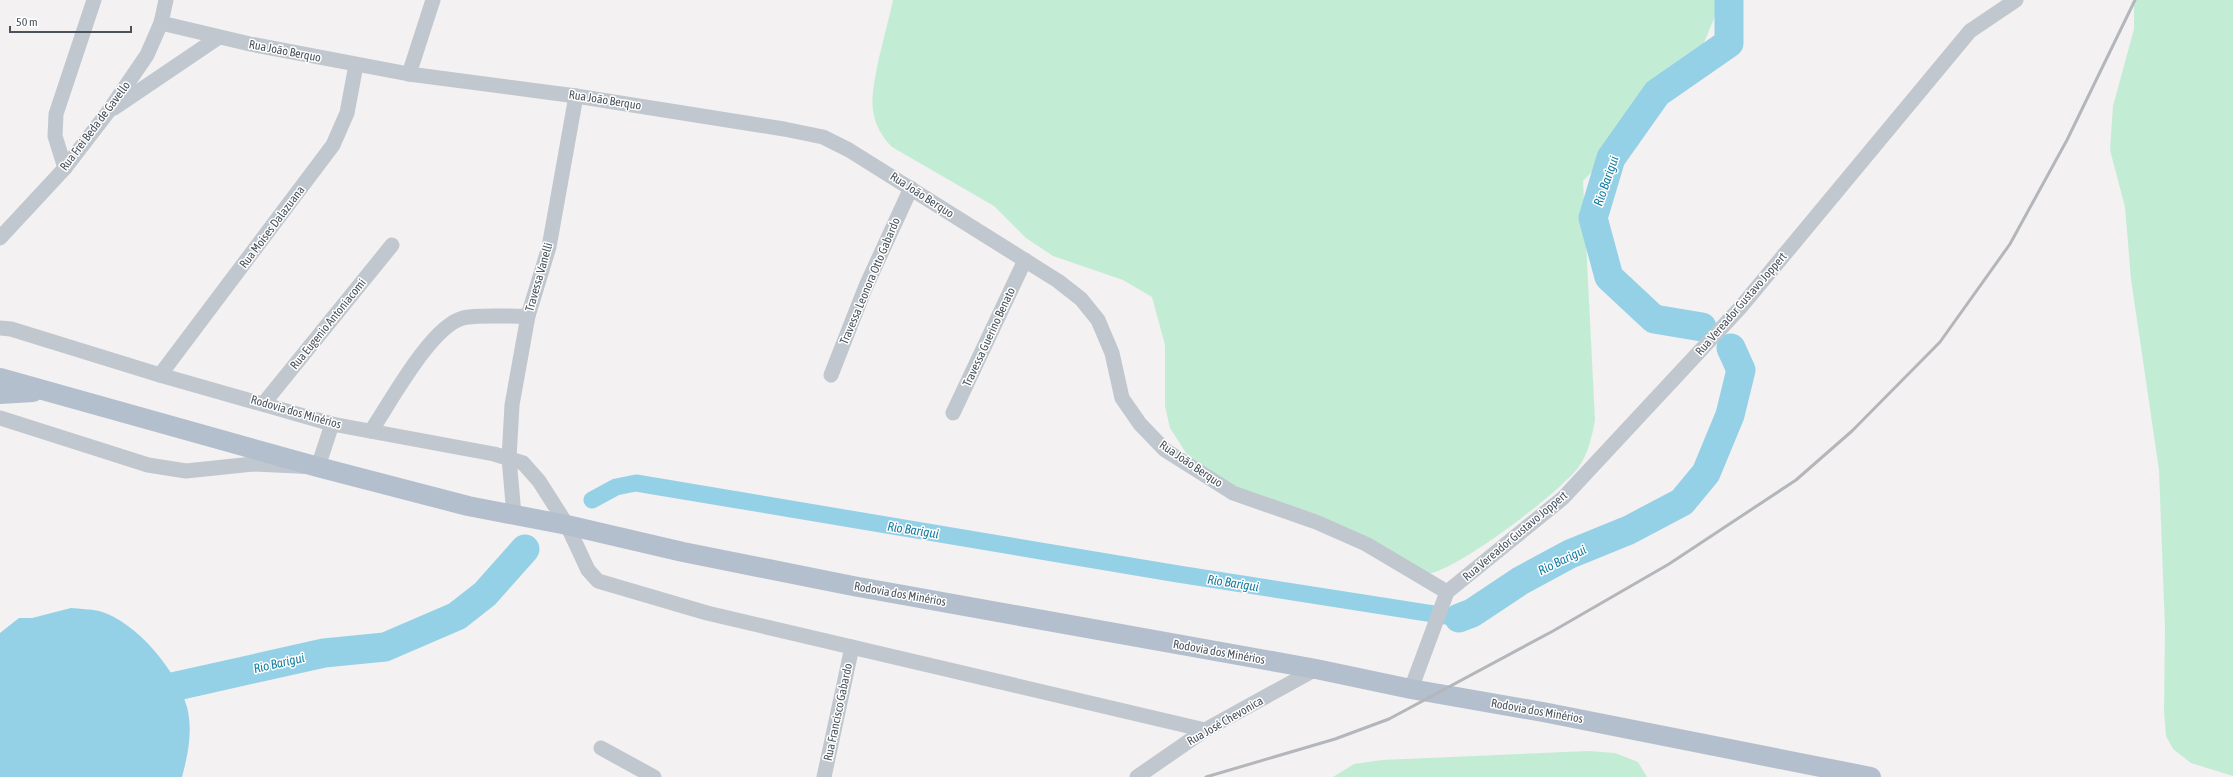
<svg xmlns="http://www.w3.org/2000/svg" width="2233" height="777" font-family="'Asap Condensed',sans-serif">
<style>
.green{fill:#c3ecd5}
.water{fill:#94d1e6}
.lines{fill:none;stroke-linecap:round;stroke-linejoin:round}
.canal{stroke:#94d1e6;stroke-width:17}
.river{stroke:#94d1e6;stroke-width:29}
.minor{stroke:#c0c7ce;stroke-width:15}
.major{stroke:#b3bfcd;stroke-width:20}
.rail{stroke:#b3b6ba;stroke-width:3}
.labels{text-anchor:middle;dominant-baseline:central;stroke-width:3;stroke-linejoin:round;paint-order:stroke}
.street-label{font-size:12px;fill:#4a535d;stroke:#fff}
.water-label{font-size:13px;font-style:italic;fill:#187fa2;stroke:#fff}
</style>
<rect width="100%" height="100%" fill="#f3f1f1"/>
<g class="green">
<path d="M893 0H1722L1694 66 1583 181 1595 420C1592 436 1588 455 1578 468 1556 495 1465 564 1432 573 1425 574 1416 572 1408 571L1233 485 1203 469 1186 453 1170 428 1165 406V345L1152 297 1123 280 1053 256 1026 238 994 206 892 147C882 137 875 125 873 110 869 87 888 25 893 0Z"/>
<path d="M2134 0H2233V776L2191 763 2173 749 2166 736 2164 711 2165 628 2159 470 2131 279 2125 207 2110 150 2113 106 2134 29Z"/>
<path d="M1589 751 1615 753 1638 762 1647 777H1333L1354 764 1382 760Z"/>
</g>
<path class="water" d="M71 608C80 609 90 609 99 611 136 621 177 671 187 707 193 730 188 755 182 777H0V633L19 618H32Z"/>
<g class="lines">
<path class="canal" d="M592 500 616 487 636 483 1178 574 1459 618"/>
<g class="river">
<path d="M1702 327 1654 319 1609 277 1593 218 1611 158 1657 93 1729 43V0"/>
<path d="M1459 618 1472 613 1520 581 1570 554 1629 530 1682 502 1706 473 1730 415 1741 370 1731 348"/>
<path d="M141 700 159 690 324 653 385 647 457 616 485 594 525 549"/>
</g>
<g class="minor">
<path d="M161 23 250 44 409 74 576 96 784 129 823 137 849 150 1058 281 1081 299 1098 320 1112 353 1122 398 1140 424 1165 450 1233 493 1316 522 1366 544 1447 592 1411 689"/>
<path d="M409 74 433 0"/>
<path d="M114 108 219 37"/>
<path d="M65 168 55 136 56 114 94 0"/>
<path d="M0 238 65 168 108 112 147 55 161 23 166 0"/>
<path d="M0 328 11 329 160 375 332 424 494 454 523 463 539 481 567 525 588 570 598 581 707 613 1205 730"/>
<path d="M160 375 333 145 347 113 356 65"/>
<path d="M831 375 866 286 911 188"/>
<path d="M264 403 392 245"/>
<path d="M953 413 1025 260"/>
<path d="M0 418 148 465 186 471 253 464 318 467 332 424"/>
<path d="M371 431C390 403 431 326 463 318 476 314 513 317 528 316"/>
<path d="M514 515 509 458 512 405 528 316 549 247 576 96"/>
<path d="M1447 592 1563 498 1740 308 1970 31 2016 0"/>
<path d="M601 748 654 777"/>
<path d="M824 777 852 647"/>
<path d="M1137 777 1205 730 1316 669"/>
</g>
<g class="major">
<path d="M0 378 318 467 468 506 567 525 683 552 853 586 1316 669 1411 689 1543 712 1871 777"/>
<path d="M0 394 33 392"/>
</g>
<path class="rail" d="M1206 777 1335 739 1389 719 1553 631 1669 564 1796 480 1852 431 1940 342 2010 244 2067 140 2135 0"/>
</g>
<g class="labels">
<g class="street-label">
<text transform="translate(285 51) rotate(11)">Rua João Berquo</text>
<text transform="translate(605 100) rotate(9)">Rua João Berquo</text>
<text transform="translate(95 126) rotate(-53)">Rua Frei Beda de Gavello</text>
<text transform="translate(922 195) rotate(33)">Rua João Berquo</text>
<text transform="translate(272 227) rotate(-53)">Rua Moises Dalazuana</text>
<text transform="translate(539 277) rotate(-74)">Travessa Vanelli</text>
<text transform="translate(870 281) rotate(-67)">Travessa Leonora Otto Gabardo</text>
<text transform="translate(1741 304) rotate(-49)">Rua Vereador Gustavo Joppert</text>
<text transform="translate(328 324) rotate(-51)">Rua Eugenio Antoniacomi</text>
<text transform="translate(989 337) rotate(-65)">Travessa Guerino Benato</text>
<text transform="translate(296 412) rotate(16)">Rodovia dos Minérios</text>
<text transform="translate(1191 464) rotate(34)">Rua João Berquo</text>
<text transform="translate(1515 536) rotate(-40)">Rua Vereador Gustavo Joppert</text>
<text transform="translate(900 594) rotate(10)">Rodovia dos Minérios</text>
<text transform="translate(1219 652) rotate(10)">Rodovia dos Minérios</text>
<text transform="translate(1537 711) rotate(10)">Rodovia dos Minérios</text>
<text transform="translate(838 712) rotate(-78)">Rua Francisco Gabardo</text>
<text transform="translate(1225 721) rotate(-30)">Rua José Chevonica</text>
</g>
<g class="water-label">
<text transform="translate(1606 181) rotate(-71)">Rio Barigui</text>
<text transform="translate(913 530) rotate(9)">Rio Barigui</text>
<text transform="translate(1562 560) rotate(-26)">Rio Barigui</text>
<text transform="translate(1233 583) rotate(9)">Rio Barigui</text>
<text transform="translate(279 663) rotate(-13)">Rio Barigui</text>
</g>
</g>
<path d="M10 26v6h121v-6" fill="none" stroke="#4a535d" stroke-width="2"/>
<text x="16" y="26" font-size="12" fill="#4a535d" stroke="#ffffff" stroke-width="3" paint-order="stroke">50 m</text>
</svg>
